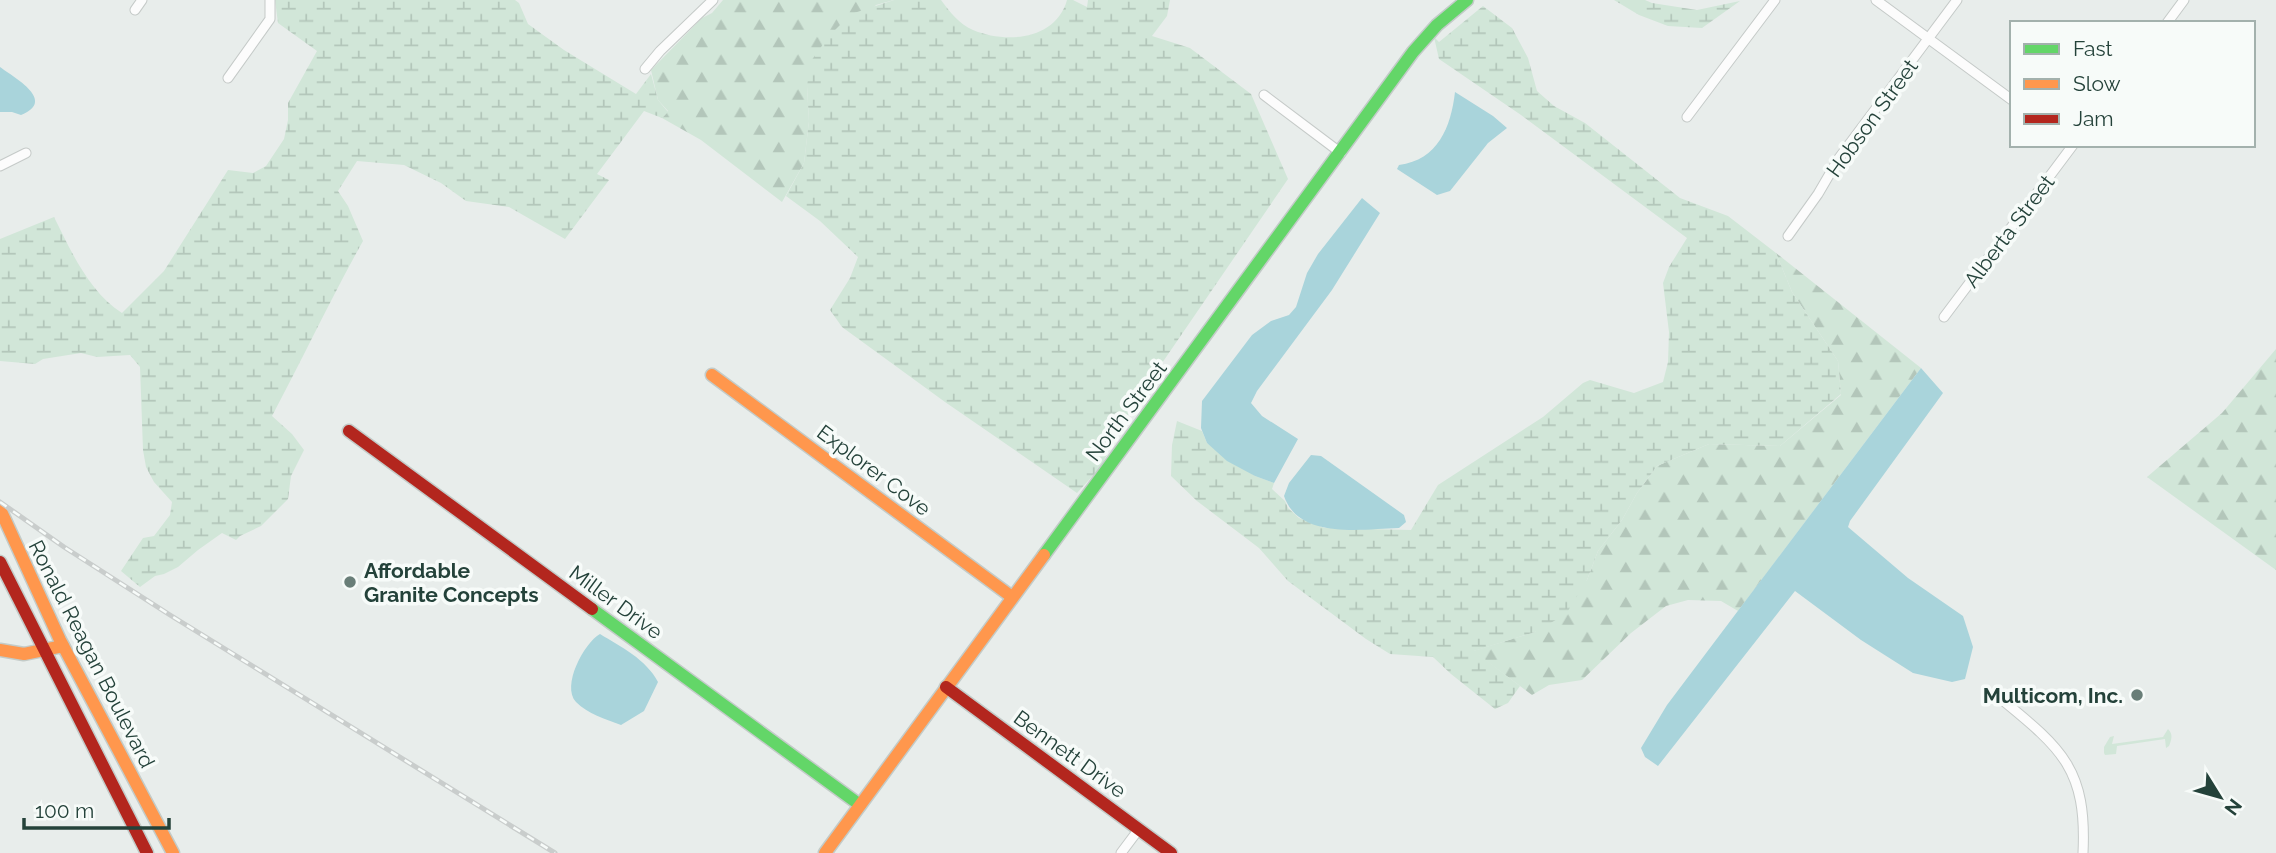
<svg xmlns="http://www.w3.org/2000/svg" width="2276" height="853" font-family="Raleway,sans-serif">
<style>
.green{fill:#d1e6d8}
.forest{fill:url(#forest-firs)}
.wetland{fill:url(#wetland-marsh)}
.water{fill:#a9d4db}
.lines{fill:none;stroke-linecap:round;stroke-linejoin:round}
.street-casing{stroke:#c5cac8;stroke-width:11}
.fast-casing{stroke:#c3cbc8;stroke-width:15}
.slow-casing{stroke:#c3cbc8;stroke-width:15}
.jam-casing{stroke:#c3cbc8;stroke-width:15}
.street{stroke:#fcfcfc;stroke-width:9}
.fast{stroke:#63d668;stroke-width:12}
.slow{stroke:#ff974d;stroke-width:12}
.jam{stroke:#b3261e;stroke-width:12}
.rail-casing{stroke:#c9cdcc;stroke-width:5}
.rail{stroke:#f7fbf9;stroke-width:2.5;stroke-dasharray:8;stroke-linecap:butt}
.poi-dot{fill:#697e78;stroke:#f7fbf9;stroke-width:2.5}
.labels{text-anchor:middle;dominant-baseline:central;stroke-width:7;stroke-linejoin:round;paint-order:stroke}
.street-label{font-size:21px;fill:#24423a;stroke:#f7fbf9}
.poi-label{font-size:21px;font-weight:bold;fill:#24423a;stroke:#f7fbf9;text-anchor:start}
</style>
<defs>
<pattern id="forest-firs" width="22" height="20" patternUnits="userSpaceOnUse" patternTransform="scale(1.75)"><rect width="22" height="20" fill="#d1e6d8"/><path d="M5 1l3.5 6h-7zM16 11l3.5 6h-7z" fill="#b3c6ba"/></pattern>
<pattern id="wetland-marsh" width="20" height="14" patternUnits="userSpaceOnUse" patternTransform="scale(1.75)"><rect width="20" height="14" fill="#d1e6d8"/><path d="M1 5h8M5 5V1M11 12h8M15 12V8" fill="none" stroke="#b3c6ba"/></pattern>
</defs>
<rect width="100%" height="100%" fill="#e8edeb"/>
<path class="green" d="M2168 729C2173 734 2172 739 2169 746L2166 748 2165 739 2117 746 2116 754 2105 755 2104 753V747L2110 737 2114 736 2112 744 2163 737Z"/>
<g class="forest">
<path d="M723 0H894L876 5 807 86 809 121 804 163 782 202 701 140 662 118 668 111 658 100 651 70 702 18 712 13Z"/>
<path d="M1776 253 1921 368 1738 611 1721 601 1688 600 1666 606 1631 633 1582 680 1549 685 1532 695 1473 651 1535 632 1587 580 1598 551 1622 520 1637 493 1657 466 1709 444 1780 446 1841 395 1838 361 1792 292Z"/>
<path d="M2276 349V570L2147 477 2222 413Z"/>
</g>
<g class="wetland">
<path d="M275 0H515L519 3 528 24 564 50 636 94 651 74 658 100 668 112 662 118 644 111 597 174 609 180 565 239 509 207 466 201 441 183 404 165 357 161 338 191 348 206 363 241C331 298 303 358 272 416L292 434 304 450 291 476 288 499 261 526 240 536 236 540 222 533 198 550 178 567 164 574 155 576 140 587 121 571 143 538 154 536 170 515 172 502 154 482 146 467 143 450 140 367 130 355 97 357 81 353 43 359 35 364 0 361V239L54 217C71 251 89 292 122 313L164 271 228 170 253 173 266 166 284 139 288 120V103L317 51 278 23Z"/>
<path d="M894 0H941C950 12 959 24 973 30 1006 44 1056 40 1067 0H1073L1087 7 1088 0H1170L1167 16 1152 36 1190 48 1251 94 1288 179 1134 404 1100 468 1077 493 945 402 842 327 830 310 850 278 858 257 820 221 786 196 804 163 809 121 807 86 811 61 829 36 851 14Z"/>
<path d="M1614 0H1645L1652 3 1697 10 1740 1 1702 28 1668 26 1639 15Z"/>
<path d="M1483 6 1512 28 1528 58 1537 91 1554 106 1585 123 1680 198 1728 216 1776 253 1792 292 1838 361 1841 394 1780 446 1709 444 1657 466 1637 493 1622 520 1598 551 1587 580 1566 614 1535 632 1474 651 1520 686 1508 703 1495 709 1451 674 1433 657 1390 654 1366 639 1288 581 1259 548 1197 501 1171 476 1172 445 1177 421 1202 431 1207 443 1255 476 1274 483 1272 489 1285 501 1288 508 1299 518 1325 528 1411 530 1438 485 1543 417 1583 383 1590 380 1634 393 1663 382 1668 362 1669 332 1663 283 1669 267 1687 238 1521 115 1439 59 1434 37 1439 42Z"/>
</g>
<g class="water">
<path d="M0 67C15 78 57 101 21 115L12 112H0Z"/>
<path d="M1455 92 1493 116 1507 128 1488 143 1450 191 1437 195 1397 169 1399 165C1438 160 1451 127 1455 92Z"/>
<path d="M1362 198 1380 213 1332 290 1257 391 1251 403 1262 416 1298 439 1274 483 1255 476 1227 461 1207 443 1201 428 1202 401 1252 335 1271 321 1289 315 1296 307 1307 273 1318 254Z"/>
<path d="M1921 368 1943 393 1850 521 1848 527 1908 578 1963 616 1973 647 1965 679 1952 682 1913 673 1861 640 1795 591 1658 766 1645 757 1641 748 1667 705Z"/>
<path d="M1311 455 1321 456 1404 515 1406 522 1399 528C1362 529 1299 540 1284 496L1289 483Z"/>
<path d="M600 634C621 647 646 659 658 682L644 711 621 725C605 719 588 714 576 702 561 686 584 643 600 634Z"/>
</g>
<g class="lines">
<defs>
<g id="street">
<path d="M1876 0 2012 100"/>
<path d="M135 10 142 0"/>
<path d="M2167 23 2184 0"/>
<path d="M645 69 660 51 713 0"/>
<path d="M228 78 270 19V0"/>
<path d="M1264 95 1341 153"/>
<path d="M1687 117 1775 0"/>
<path d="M0 166 26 153"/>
<path d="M1788 236 1818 194 1839 158 1957 0"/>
<path d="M1944 317 2073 145"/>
<path d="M2001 699C2062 749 2087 769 2083 853"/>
<path d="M1121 853 1139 829"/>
</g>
<g id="fast">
<path d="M1044 555 1413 52 1437 25 1467 0"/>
<path d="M592 609 860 805"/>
</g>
<g id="slow">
<path d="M712 375 1012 597"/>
<path d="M0 509 60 640 173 853"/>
<path d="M0 650 24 654 63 646"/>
<path d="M825 853 1044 555"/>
</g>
<g id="jam">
<path d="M349 431 592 609"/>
<path d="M0 562 147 853"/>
<path d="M946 687 1171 853"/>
</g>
</defs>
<use href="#street" class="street-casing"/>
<use href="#fast" class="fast-casing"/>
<use href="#slow" class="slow-casing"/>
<use href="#jam" class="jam-casing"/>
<use href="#street" class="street"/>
<use href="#fast" class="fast"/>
<use href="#slow" class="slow"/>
<use href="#jam" class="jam"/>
<defs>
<path id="rail" d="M0 502 64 547 170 615 555 853"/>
</defs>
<use href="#rail" class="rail-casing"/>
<use href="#rail" class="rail"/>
</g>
<g class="poi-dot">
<circle cx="350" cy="582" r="7"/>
<circle cx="2137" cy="695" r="7"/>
</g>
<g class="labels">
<g class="street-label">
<text transform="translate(1872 118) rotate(-54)">Hobson Street</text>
<text transform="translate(2009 231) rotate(-53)">Alberta Street</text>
<text transform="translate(1126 411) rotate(-53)">North Street</text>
<text transform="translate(874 470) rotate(37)">Explorer Cove</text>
<text transform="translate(616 602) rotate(36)">Miller Drive</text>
<text transform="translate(92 654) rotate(63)">Ronald Reagan Boulevard</text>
<text transform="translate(1070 754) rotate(36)">Bennett Drive</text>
</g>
<g class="poi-label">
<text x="364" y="570">Affordable<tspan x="364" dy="24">Granite Concepts</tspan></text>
<text x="2123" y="695" text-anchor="end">Multicom, Inc.</text>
</g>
</g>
<rect x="2010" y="21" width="245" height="126" fill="#f7fbf9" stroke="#a3b1ad" stroke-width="2"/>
<rect x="2024" y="44" width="35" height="10" fill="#63d668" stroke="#a3b1ad" stroke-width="2"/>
<text x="2073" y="56" font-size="21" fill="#24423a">Fast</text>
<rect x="2024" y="79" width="35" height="10" fill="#ff974d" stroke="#a3b1ad" stroke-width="2"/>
<text x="2073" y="91" font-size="21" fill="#24423a">Slow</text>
<rect x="2024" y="114" width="35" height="10" fill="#b3261e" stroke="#a3b1ad" stroke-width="2"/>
<text x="2073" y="126" font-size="21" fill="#24423a">Jam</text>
<g transform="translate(2220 797) rotate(127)" stroke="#f7fbf9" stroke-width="5" paint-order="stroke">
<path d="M0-5L12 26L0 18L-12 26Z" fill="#24423a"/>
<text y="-10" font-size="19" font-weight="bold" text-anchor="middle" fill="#24423a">N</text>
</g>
<path d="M24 818v10h145v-10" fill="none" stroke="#24423a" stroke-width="3.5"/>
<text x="35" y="818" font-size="21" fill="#24423a" stroke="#f7fbf9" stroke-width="5" paint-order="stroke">100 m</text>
</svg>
